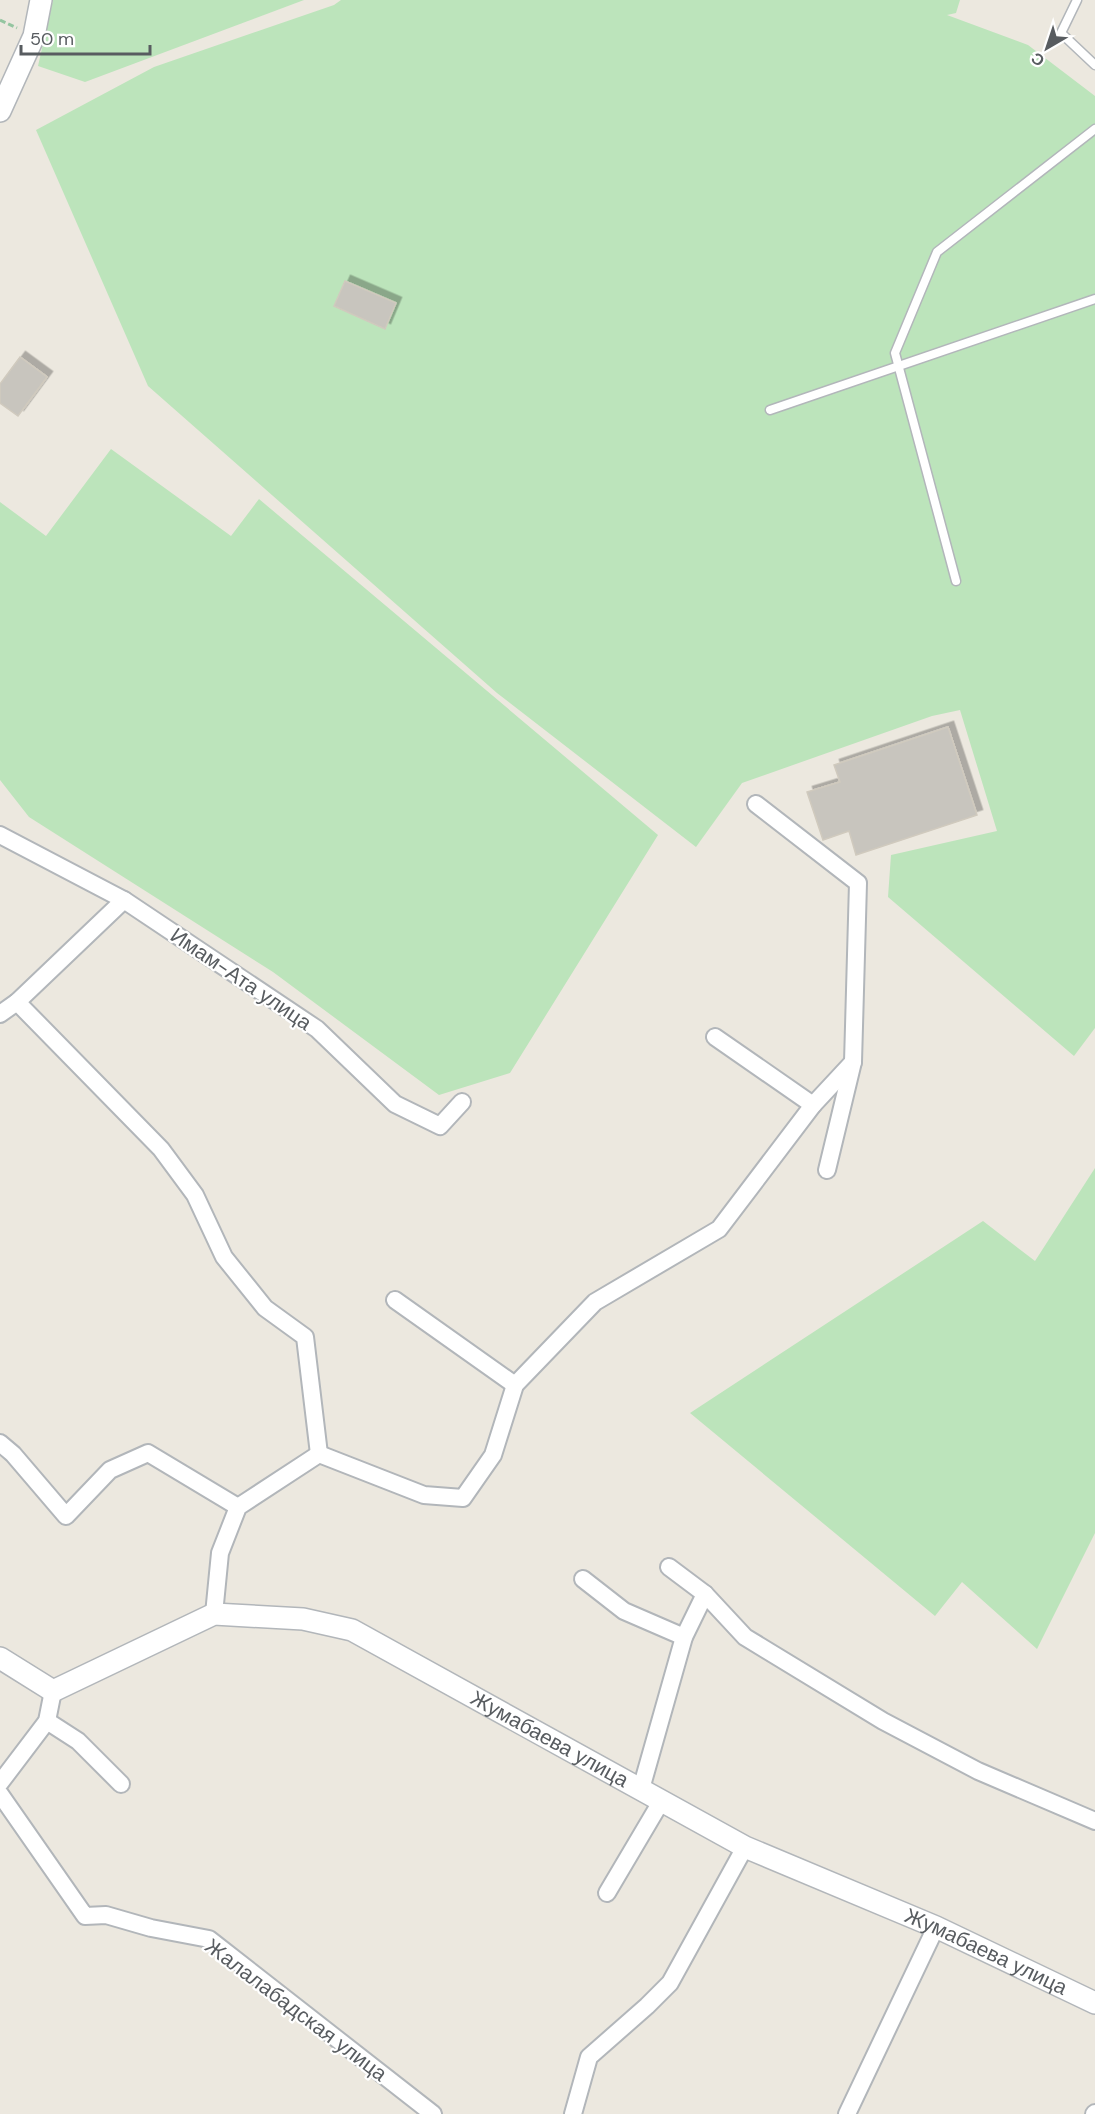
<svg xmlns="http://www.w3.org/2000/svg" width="1095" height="2114" font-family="'DM Sans',sans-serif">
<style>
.green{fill:#bce4bb}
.building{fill:#c8c5be;stroke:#d0cabe;stroke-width:1.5;filter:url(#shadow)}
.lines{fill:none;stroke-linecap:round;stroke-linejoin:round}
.service-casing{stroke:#b2b6ba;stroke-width:11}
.minor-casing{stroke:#b2b6ba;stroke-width:20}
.tertiary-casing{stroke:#b2b6ba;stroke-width:24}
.path{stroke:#94c5a0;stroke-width:3;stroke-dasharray:6 3;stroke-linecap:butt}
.service{stroke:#fff;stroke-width:8}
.minor{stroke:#fff;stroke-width:16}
.tertiary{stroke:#fff;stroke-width:21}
.labels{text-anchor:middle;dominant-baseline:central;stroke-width:4.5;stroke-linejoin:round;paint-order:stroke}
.street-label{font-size:21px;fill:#585c60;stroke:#fff}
</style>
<defs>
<filter id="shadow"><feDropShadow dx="5.5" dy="-5.5" stdDeviation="0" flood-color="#0004"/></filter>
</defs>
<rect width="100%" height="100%" fill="#ece8df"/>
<g class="green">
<path d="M53 0H304L85 82 38 66Z"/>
<path d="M341 0H960L956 13 947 15 1028 45 1095 96V1028L1074 1056 888 897 891 855 997 831 960 710 932 716 742 783 696 847 497 693 148 386 36 130 154 67 334 5Z"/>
<path d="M111 449 231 536 259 499 658 835 510 1073 439 1095 273 972 29 817 0 780V502L46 536Z"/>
<path d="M1095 1168V1533L1037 1649 962 1582 935 1616 690 1413 983 1221 1035 1261Z"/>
</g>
<g class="building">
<path d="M345 281 396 303 385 329 334 306Z"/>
<path d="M20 357 47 377 18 416 0 403V384Z"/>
<path d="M948 727 977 815 856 855 849 831 823 840 807 792 840 782 834 765Z"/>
</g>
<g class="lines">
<defs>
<g id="service">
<path d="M1077 0 1061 33 1095 65"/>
<path d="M770 410 1095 299"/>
<path d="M956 581 895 353 937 252 1095 129"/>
</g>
<g id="minor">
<path d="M756 804 858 883 853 1062 827 1170"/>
<path d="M0 835 124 900 317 1029 395 1104 440 1126 462 1102"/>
<path d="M17 1002 161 1149 195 1195 224 1257 265 1308 305 1337 319 1454"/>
<path d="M0 1014 17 1002 124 900"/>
<path d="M715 1037 813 1105"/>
<path d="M395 1300 515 1385"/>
<path d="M0 1443 13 1454 66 1516 110 1470 148 1453 238 1507"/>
<path d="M669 1567 705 1594 745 1637 883 1721 978 1771 1095 1821"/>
<path d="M583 1579 624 1611 684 1637"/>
<path d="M214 1614 220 1553 238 1507 319 1454 424 1495 463 1498 493 1455 515 1385 595 1302 719 1229 813 1105 853 1062"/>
<path d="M47 1721 78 1741 121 1784"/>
<path d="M0 1783 47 1721 53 1691"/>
<path d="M641 1789 684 1637 705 1594"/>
<path d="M0 1794 85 1916 106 1915 151 1928 209 1939 433 2114"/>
<path d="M607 1893 662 1800"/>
<path d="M573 2114 589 2057 647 2006 670 1983 745 1847"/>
<path d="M847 2114 936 1927"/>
<path d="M1094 2114 1095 2113"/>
</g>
<g id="tertiary">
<path d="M0 111 34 36 41 0"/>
<path id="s1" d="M0 1658 53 1691 214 1614 303 1619 352 1630 745 1847 936 1927 1095 2003"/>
</g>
</defs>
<use href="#service" class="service-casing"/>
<use href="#minor" class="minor-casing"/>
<use href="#tertiary" class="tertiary-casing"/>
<path class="path" d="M0 20 17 28"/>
<use href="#service" class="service"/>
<use href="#minor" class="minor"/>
<use href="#tertiary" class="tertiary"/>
</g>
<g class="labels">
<g class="street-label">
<text transform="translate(241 979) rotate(34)">Имам-Ата улица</text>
<text stroke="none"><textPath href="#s1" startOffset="606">Жумабаева улица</textPath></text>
<text stroke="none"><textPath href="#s1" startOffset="1092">Жумабаева улица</textPath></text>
<text transform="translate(296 2010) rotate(37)">Жалалабадская улица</text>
</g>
</g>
<g transform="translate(1047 48) rotate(219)" stroke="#ffffff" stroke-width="4.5" paint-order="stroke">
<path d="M0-4.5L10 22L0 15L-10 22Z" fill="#585c60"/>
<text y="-9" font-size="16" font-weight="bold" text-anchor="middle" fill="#585c60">С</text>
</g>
<path d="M21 45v9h129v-9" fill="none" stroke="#585c60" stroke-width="3"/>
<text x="30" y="45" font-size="18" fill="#585c60" stroke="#ffffff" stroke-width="4.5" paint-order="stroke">50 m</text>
</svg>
